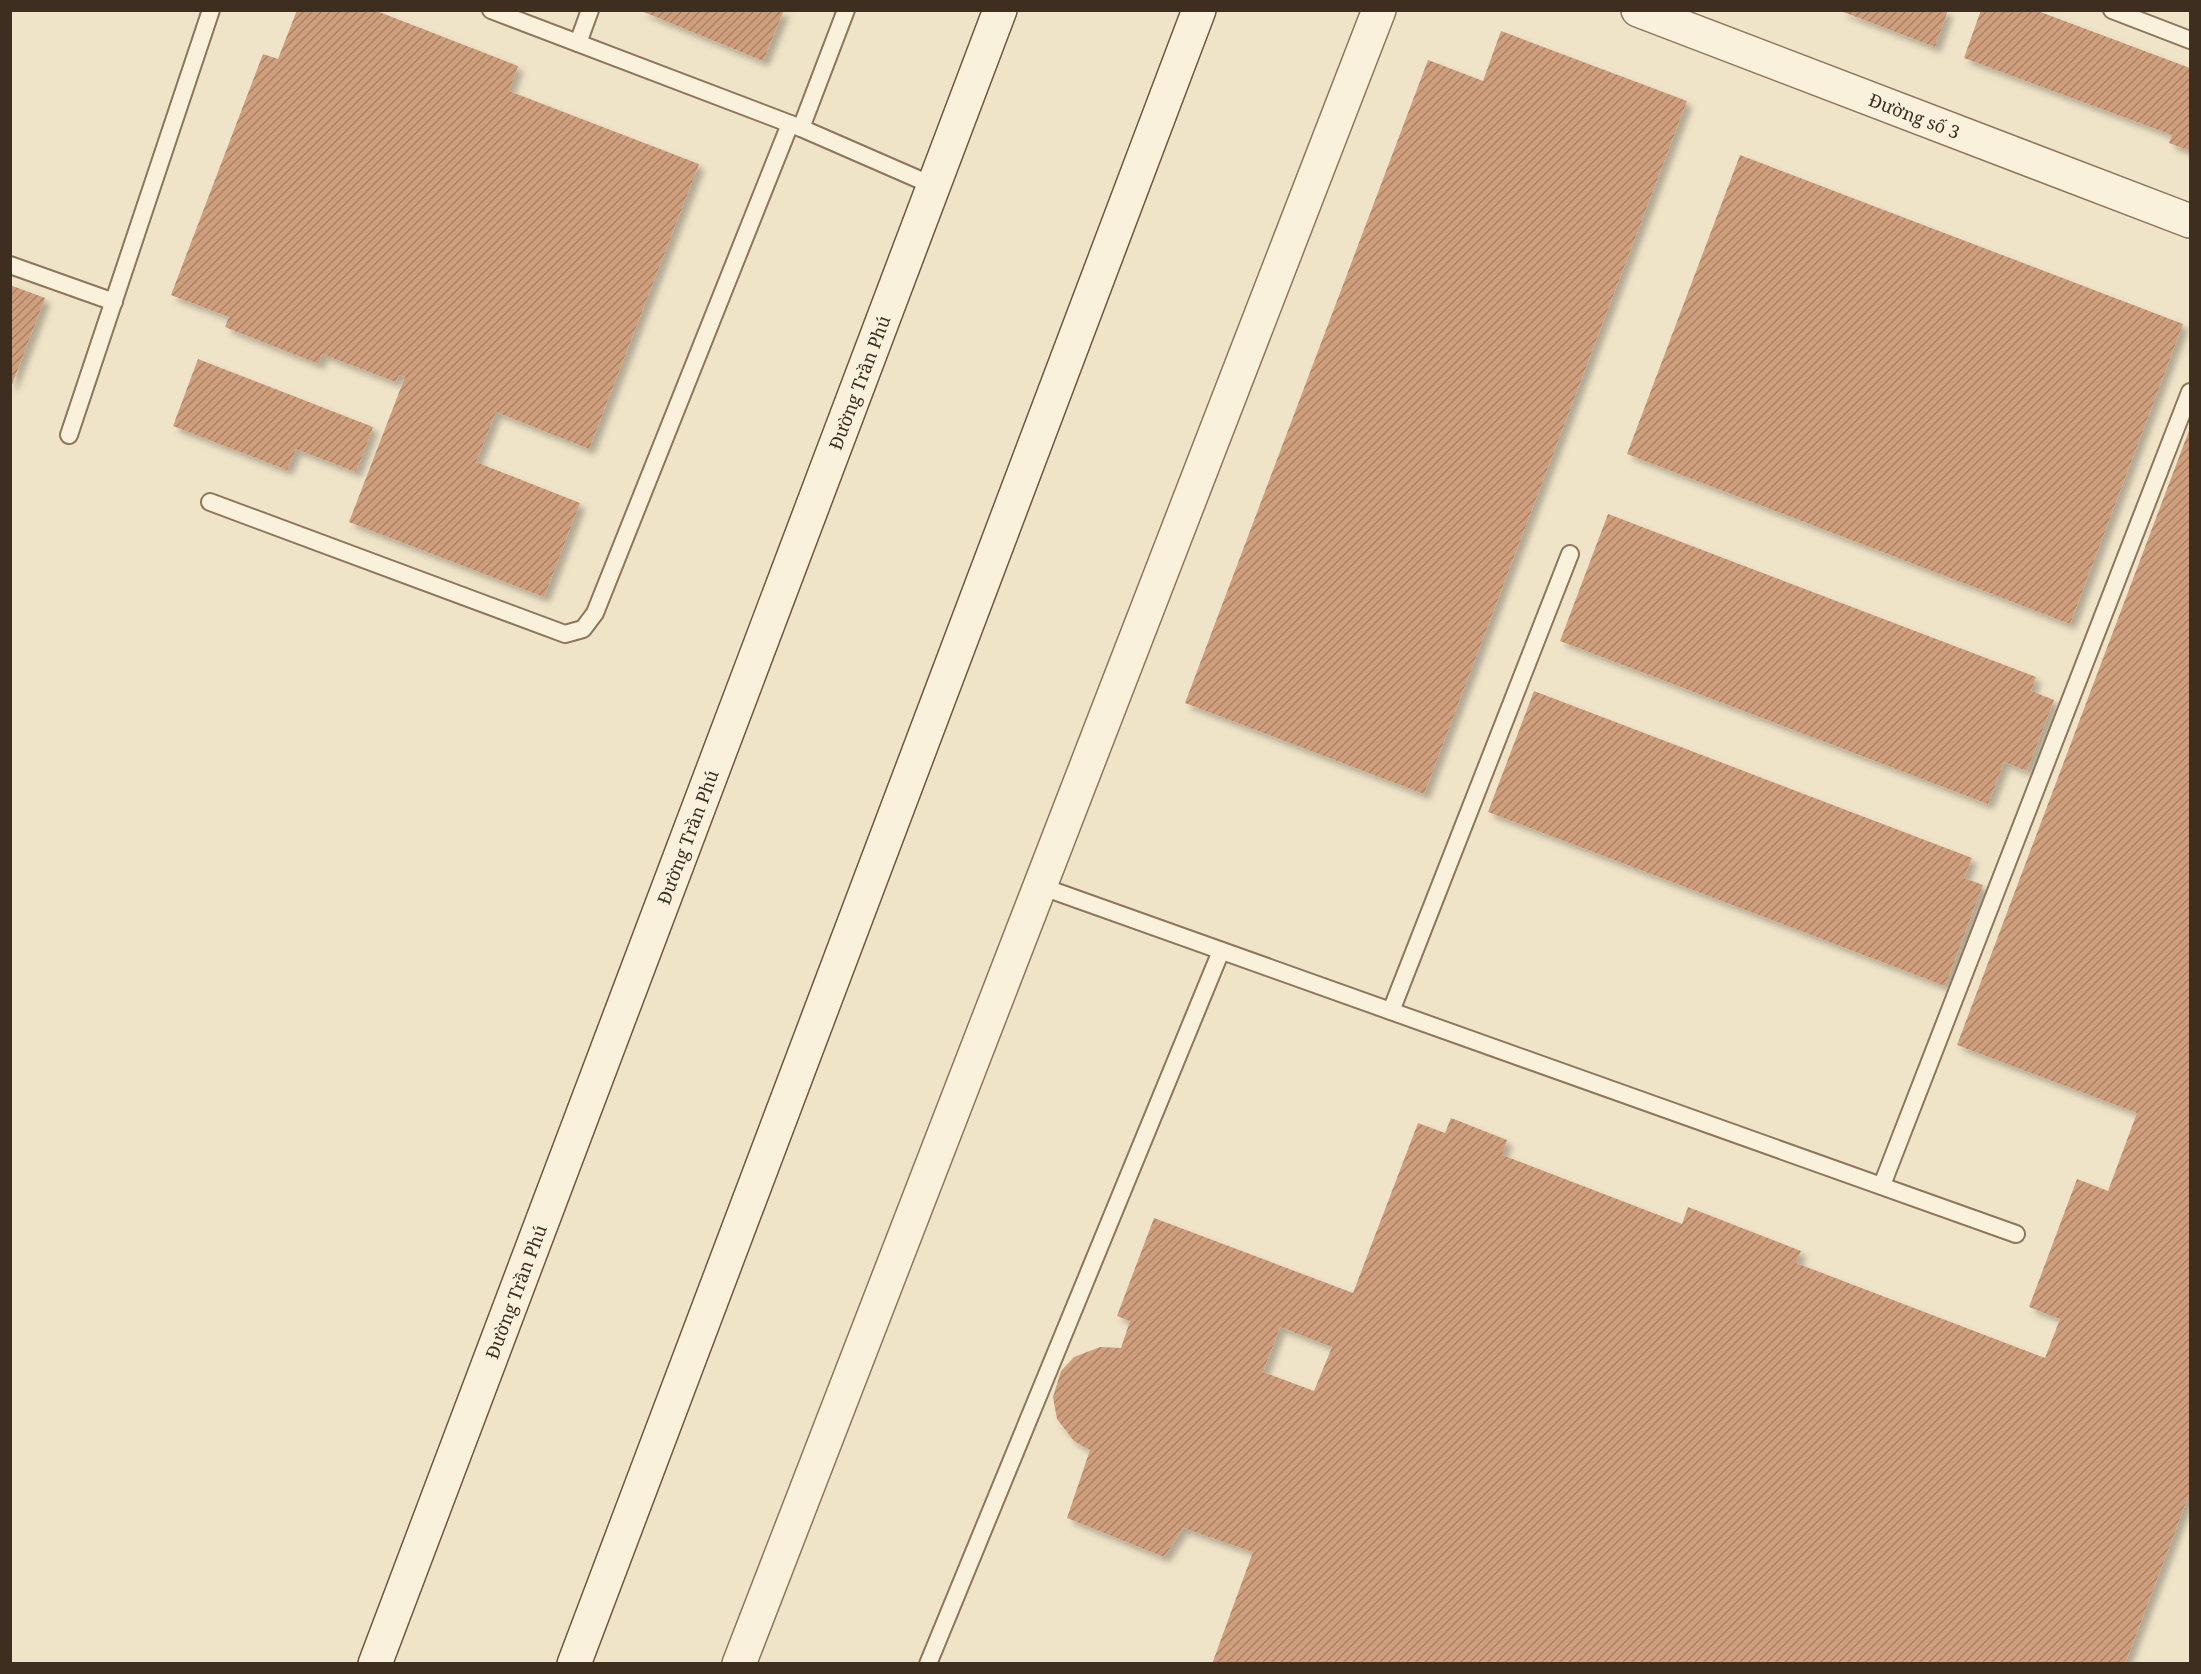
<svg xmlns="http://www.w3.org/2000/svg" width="2201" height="1674" font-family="'Noto Serif',serif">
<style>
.building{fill:url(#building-hatch);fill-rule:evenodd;filter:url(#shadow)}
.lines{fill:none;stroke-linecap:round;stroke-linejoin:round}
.lane-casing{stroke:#8d765c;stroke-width:20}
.street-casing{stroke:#8d765c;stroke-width:36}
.secondary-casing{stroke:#6f573f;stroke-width:36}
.lane{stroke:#faf1dc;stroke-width:16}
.street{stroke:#faf1dc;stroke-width:33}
.secondary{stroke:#faf1dc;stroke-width:33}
.labels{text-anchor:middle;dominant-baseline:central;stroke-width:4.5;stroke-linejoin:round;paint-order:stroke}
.street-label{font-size:18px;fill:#3d2e20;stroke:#f7eed8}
</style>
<defs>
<pattern id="building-hatch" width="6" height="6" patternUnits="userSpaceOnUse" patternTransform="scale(1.5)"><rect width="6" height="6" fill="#cf9f7d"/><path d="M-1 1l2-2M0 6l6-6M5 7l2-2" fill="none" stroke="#a98266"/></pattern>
<filter id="shadow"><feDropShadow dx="5.5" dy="5.5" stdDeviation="3" flood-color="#0004"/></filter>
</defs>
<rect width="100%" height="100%" fill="#f0e4c8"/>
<g class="building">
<path d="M297 10H374L518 66 509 91 699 164 589 449 496 412 476 462 580 503 544 597 349 522 405 377 399 375 396 382 322 354 319 364 225 327 229 317 171 295 263 54 278 59Z"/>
<path d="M639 10H784L763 61Z"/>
<path d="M1838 10H1948L1935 47Z"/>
<path d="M1981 10H2035L2190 68V151L2169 143 2172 135 1964 58Z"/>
<path d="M1501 31 1687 101 1424 794 1185 703 1428 60 1483 81Z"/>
<path d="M1740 155 2183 324 2070 624 1627 454Z"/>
<path d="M10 285 45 298 11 387H10Z"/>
<path d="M198 359 373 427 356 472 296 449 287 470 173 426Z"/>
<path d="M2190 428V1492L2125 1664H1212L1253 1552 1183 1528 1164 1557 1067 1518 1090 1450 1074 1441 1057 1419 1053 1397 1061 1371 1074 1357 1100 1347 1121 1348 1130 1321 1117 1316 1154 1218 1353 1293 1418 1123 1445 1133 1451 1118 1507 1140 1502 1155 1682 1224 1688 1207 1801 1251 1796 1263 2045 1358 2060 1319 2029 1307 2077 1179 2108 1191 2137 1113 1957 1045ZM1280 1327 1332 1347 1314 1391 1263 1372Z"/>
<path d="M1608 514 2036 677 2031 691 2054 700 2027 771 2004 762 1988 804 1560 641Z"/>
<path d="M1534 691 1972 858 1964 878 1983 885 1945 986 1488 812Z"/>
</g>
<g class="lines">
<defs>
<g id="lane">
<path d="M491 10 801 128 934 186"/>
<path d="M2112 10 2190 40"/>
<path d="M578 43 590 10"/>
<path d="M801 128 846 10"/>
<path d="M10 265 114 302"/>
<path d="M69 435 211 10"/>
<path d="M210 502 565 634 583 629 595 613 790 124"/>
<path d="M1040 886 2016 1234"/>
<path d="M1391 1011 1570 554"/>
<path d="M1882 1185 2190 392"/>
<path d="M928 1664 1221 951"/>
</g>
<g id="street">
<path id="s1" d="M1638 10 2190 221"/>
<path d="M739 1664 1379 10"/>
</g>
<g id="secondary">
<path id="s2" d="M375 1664 1000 10"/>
<path d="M574 1664 1199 10"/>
</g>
</defs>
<use href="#lane" class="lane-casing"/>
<use href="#street" class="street-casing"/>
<use href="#secondary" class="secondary-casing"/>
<use href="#lane" class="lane"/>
<use href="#street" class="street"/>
<use href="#secondary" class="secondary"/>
</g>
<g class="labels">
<g class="street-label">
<text stroke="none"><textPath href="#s1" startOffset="296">Đường số 3</textPath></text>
<text stroke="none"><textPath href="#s2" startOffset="1370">Đường Trần Phú</textPath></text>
<text stroke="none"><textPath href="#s2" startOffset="884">Đường Trần Phú</textPath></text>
<text stroke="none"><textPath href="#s2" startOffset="398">Đường Trần Phú</textPath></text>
</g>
</g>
<rect width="2201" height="1674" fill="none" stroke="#3d2e20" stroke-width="24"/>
</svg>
